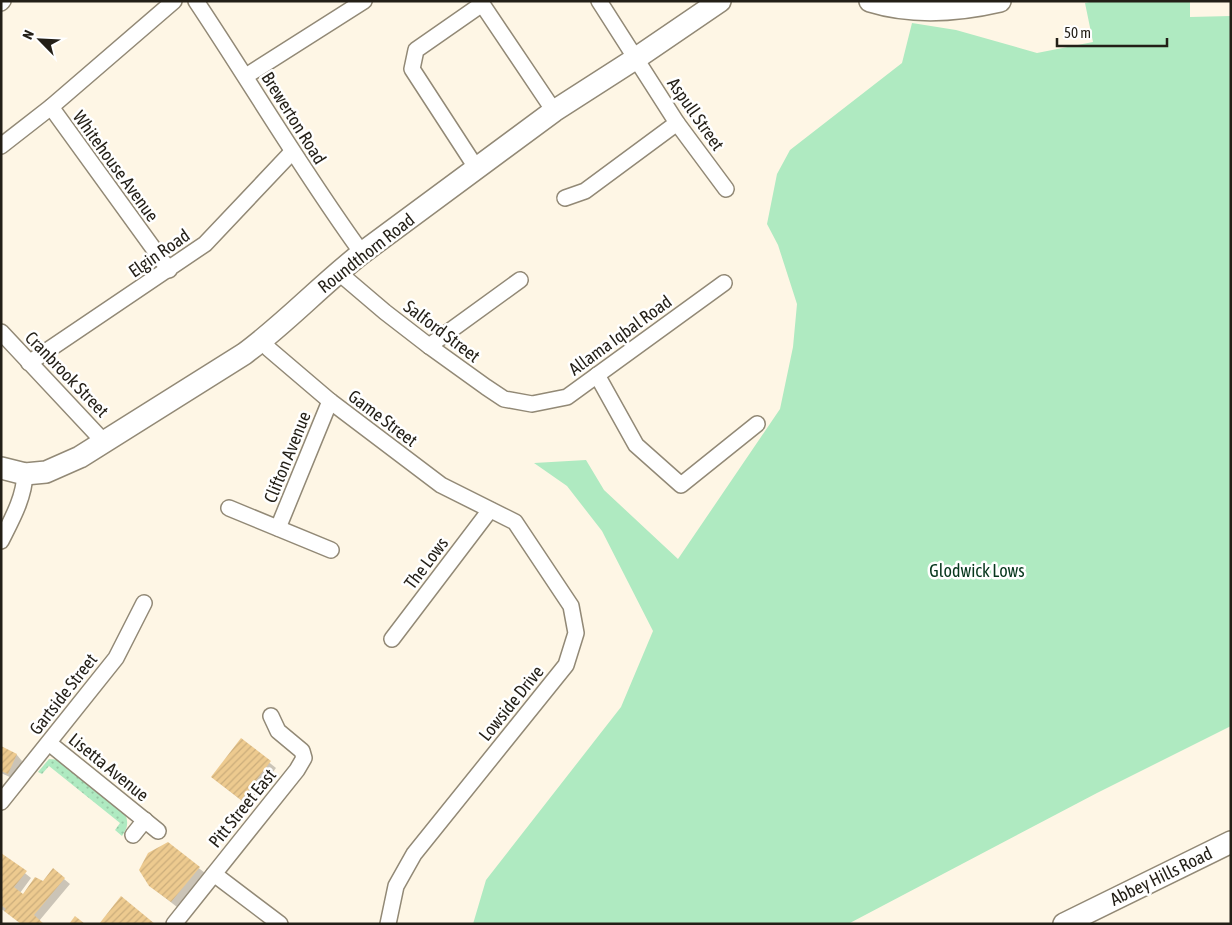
<svg xmlns="http://www.w3.org/2000/svg" width="1232" height="925" font-family="'Asap Condensed',sans-serif">
<style>
.grass{fill:url(#grass-dots)}
.green{fill:#afeac1}
.shadow{fill:#0003}
.building{fill:url(#building-hatch)}
.lines{fill:none;stroke-linecap:round;stroke-linejoin:round}
.street-casing{stroke:#928976;stroke-width:18}
.secondary-casing{stroke:#928976;stroke-width:24}
.street{stroke:#fff;stroke-width:15}
.secondary{stroke:#fff;stroke-width:21}
.labels{text-anchor:middle;dominant-baseline:central;stroke-width:5;stroke-linejoin:round;paint-order:stroke}
.street-label{font-size:18px;fill:#231f17;stroke:#fff}
.park-label{font-size:18px;fill:#07371d;stroke:#fff}
</style>
<defs>
<pattern id="grass-dots" width="8" height="8" patternUnits="userSpaceOnUse" patternTransform="scale(1.25)"><rect width="8" height="8" fill="#afeac1"/><path d="M2 2h.1M6 6h.1" fill="none" stroke="#96c8a5" stroke-width="1.8" stroke-linecap="round"/></pattern>
<pattern id="building-hatch" width="6" height="6" patternUnits="userSpaceOnUse" patternTransform="scale(1.25)"><rect width="6" height="6" fill="#edca8f"/><path d="M-1 1l2-2M0 6l6-6M5 7l2-2" fill="none" stroke="#cbad7b"/></pattern>
</defs>
<rect width="100%" height="100%" fill="#fef6e5"/>
<path class="grass" d="M49 759 60 760 124 812C129 822 128 827 122 836L115 830 120 823 49 766 42 774 38 772Z"/>
<path class="green" d="M1095 1H1190V17L1231 16V726L1097 793 848 924H473L486 880 621 707 653 631 602 531 567 486 534 463 586 460 604 490 678 559 780 409 793 347 797 304 778 245 767 224 777 174 790 150 902 63 912 23 956 30 1037 53 1093 42 1085 3Z"/>
<g class="shadow">
<path d="M241 740 276 768 247 805 212 777Z"/>
<path d="M1 748 17 755 22 761 14 779 1 773Z"/>
<path d="M168 844 205 873 177 907 150 886Z"/>
<path d="M1 854 31 878 20 893 24 896 43 883 64 879 70 884 39 921 6 912 1 909Z"/>
</g>
<g class="building">
<path d="M241 738 271 761 241 800 211 777Z"/>
<path d="M1 746 17 754 8 774 1 771Z"/>
<path d="M168 842 200 867 171 902 149 886 139 870 148 853Z"/>
<path d="M1 853 27 871 14 887 23 894 35 877 43 881 53 868 65 878 34 915 44 924H21L4 911 6 909 1 905Z"/>
<path d="M121 896 155 924H99Z"/>
<path d="M75 916 85 924H69Z"/>
</g>
<g class="lines">
<defs>
<g id="street">
<path d="M196 1C252 85 303 172 362 253"/>
<path d="M599 1 677 123 726 189"/>
<path d="M1 3 3 1"/>
<path d="M246 76 364 1"/>
<path d="M51 107 169 270"/>
<path d="M1 146 51 107 174 1"/>
<path d="M477 169 412 69 416 50 482 4 554 111"/>
<path d="M565 198 585 191 677 123"/>
<path d="M338 272 385 312 429 346 486 387 504 399 532 404 567 397 724 283"/>
<path d="M1 332 105 443"/>
<path d="M263 340 269 349 330 401 441 485 515 522 571 606 576 633 566 665 414 854 396 886 388 924"/>
<path d="M429 346 520 280"/>
<path d="M29 363 205 244 292 152"/>
<path d="M597 375 636 445 681 485 757 424"/>
<path d="M229 508 331 550"/>
<path d="M278 528 330 401"/>
<path d="M1 541C12 519 24 498 25 474"/>
<path d="M392 639 490 510"/>
<path d="M49 743 158 831"/>
<path d="M1 802 116 658 144 603"/>
<path d="M133 835 145 820"/>
<path d="M214 874 280 924"/>
<path d="M174 924 297 770 304 758 302 751 278 731 271 716"/>
</g>
<g id="secondary">
<path d="M870 1C912 14 957 11 1000 1"/>
<path d="M1 468 25 474 46 472 80 457 244 354C286 323 321 285 362 253L554 111 635 59 720 1"/>
<path d="M1064 924 1231 842"/>
</g>
</defs>
<use href="#street" class="street-casing"/>
<use href="#secondary" class="secondary-casing"/>
<use href="#street" class="street"/>
<use href="#secondary" class="secondary"/>
</g>
<g class="labels">
<g class="street-label">
<text transform="translate(696 114) rotate(55)">Aspull Street</text>
<text transform="translate(294 118) rotate(58)">Brewerton Road</text>
<text transform="translate(116 166) rotate(54)">Whitehouse Avenue</text>
<text transform="translate(159 253) rotate(-35)">Elgin Road</text>
<text transform="translate(366 253) rotate(-38)">Roundthorn Road</text>
<text transform="translate(442 331) rotate(37)">Salford Street</text>
<text transform="translate(620 335) rotate(-36)">Allama Iqbal Road</text>
<text transform="translate(67 374) rotate(46)">Cranbrook Street</text>
<text transform="translate(383 418) rotate(37)">Game Street</text>
<text transform="translate(287 457) rotate(-68)">Clifton Avenue</text>
<text transform="translate(426 563) rotate(-53)">The Lows</text>
<text transform="translate(63 694) rotate(-52)">Gartside Street</text>
<text transform="translate(511 703) rotate(-51)">Lowside Drive</text>
<text transform="translate(109 767) rotate(39)">Lisetta Avenue</text>
<text transform="translate(242 808) rotate(-51)">Pitt Street East</text>
<text transform="translate(1161 876) rotate(-26)">Abbey Hills Road</text>
</g>
<g class="park-label">
<text x="977" y="570">Glodwick Lows</text>
</g>
</g>
<rect width="1232" height="925" fill="none" stroke="#231f17" stroke-width="5"/>
<g transform="translate(40 40) rotate(294)" stroke="#ffffff" stroke-width="4" paint-order="stroke">
<path d="M0-4L9 19L0 12L-9 19Z" fill="#231f17"/>
<text y="-8" font-size="14" font-weight="bold" text-anchor="middle" fill="#231f17">N</text>
</g>
<path d="M1057 38v8h110v-8" fill="none" stroke="#231f17" stroke-width="2.5"/>
<text x="1064" y="38" font-size="15" fill="#231f17" stroke="#ffffff" stroke-width="4" paint-order="stroke">50 m</text>
</svg>
